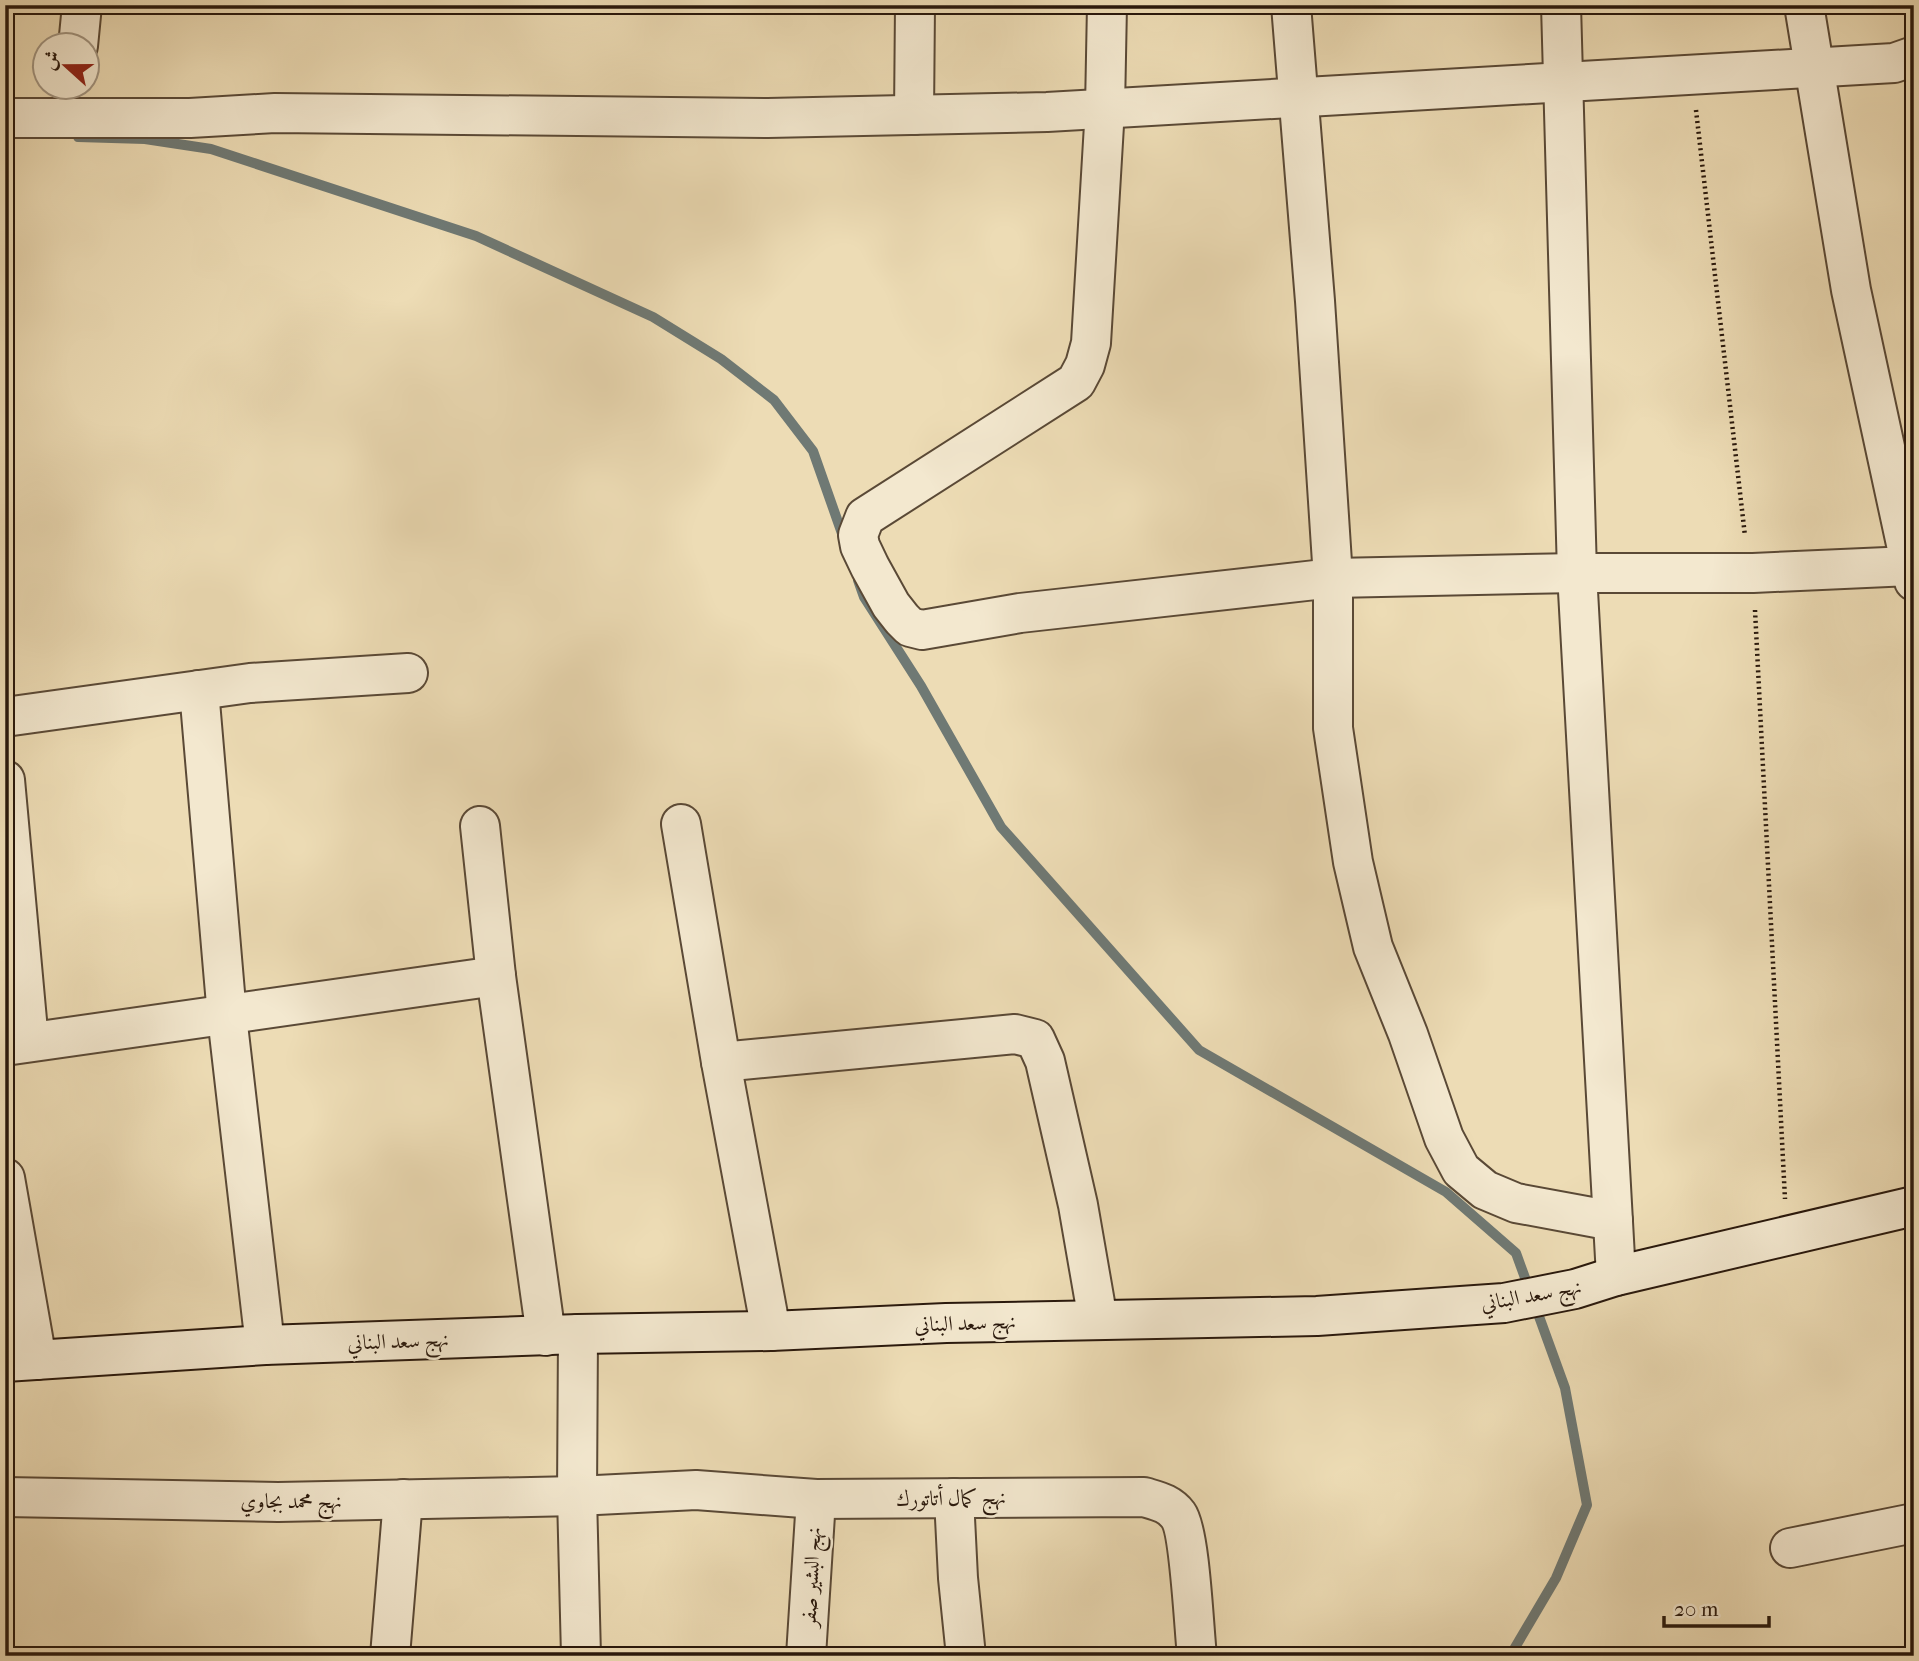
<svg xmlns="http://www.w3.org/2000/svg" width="1919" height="1661" font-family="'IM FELL French Canon',Amiri,serif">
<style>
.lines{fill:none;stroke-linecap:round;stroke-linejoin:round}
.stream{stroke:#6f7974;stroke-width:10}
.street-casing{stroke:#5a4936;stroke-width:42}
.secondary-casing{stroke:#29180c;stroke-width:42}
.path{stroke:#29180c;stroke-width:4.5;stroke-dasharray:2 3.5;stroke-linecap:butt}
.street{stroke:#f3e8cf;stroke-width:38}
.secondary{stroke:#f3e8cf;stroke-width:38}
.labels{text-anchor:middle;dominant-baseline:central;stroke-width:5;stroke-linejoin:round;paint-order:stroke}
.street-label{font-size:21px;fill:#29180c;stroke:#f3e8cf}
</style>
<rect width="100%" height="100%" fill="#eddcb5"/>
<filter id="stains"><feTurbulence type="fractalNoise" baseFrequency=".00286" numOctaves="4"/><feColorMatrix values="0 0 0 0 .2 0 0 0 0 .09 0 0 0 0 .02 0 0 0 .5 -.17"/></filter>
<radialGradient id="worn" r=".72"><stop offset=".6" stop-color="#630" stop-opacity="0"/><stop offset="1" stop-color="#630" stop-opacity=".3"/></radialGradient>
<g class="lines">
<g class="stream">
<path d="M78 137 145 139 211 149 476 236 653 317 721 359 774 400 813 451 845 542"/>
<path d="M858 580 864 597 921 686 1001 827 1199 1050 1446 1192 1516 1253 1565 1388 1587 1505 1556 1578 1510 1656"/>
</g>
<defs>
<g id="street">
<path d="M1107 5 1105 108 1091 343 1085 365 1076 382 865 517 858 535 860 546 870 567 891 605 902 619 910 627 922 630 1020 613 1333 578 1577 573H1753L1910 566"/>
<path d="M1291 5 1315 301 1333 578V728L1353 862 1373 947 1408 1034 1444 1138 1461 1170 1485 1190 1516 1203 1613 1221"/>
<path d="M1561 5 1577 573 1616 1276"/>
<path d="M1804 5 1851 290 1914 581"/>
<path d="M78 46 82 5"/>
<path d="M914 115 915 5"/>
<path d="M5 118H190L275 113 768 118 1047 112 1894 63 1914 56"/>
<path d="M199 690 227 1016 265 1345"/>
<path d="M5 717 250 683 408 673"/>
<path d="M5 780 29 1042"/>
<path d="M681 824 721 1062 771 1331"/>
<path d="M480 826 496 976 546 1336"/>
<path d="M5 1046 496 976"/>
<path d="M721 1062 1015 1034 1035 1039 1045 1061 1078 1205 1098 1320"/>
<path d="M5 1178 37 1360"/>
<path d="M578 1334 577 1496 581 1656"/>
<path d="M5 1497 278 1502 577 1496 696 1490 816 1499 1144 1497C1157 1501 1169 1503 1178 1515 1190 1531 1194 1630 1197 1656"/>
<path d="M954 1498 958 1578 966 1656"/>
<path d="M1790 1548 1914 1523"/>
<path d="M390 1656 403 1499"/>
<path d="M806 1656 816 1499"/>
</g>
<path id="secondary" d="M5 1362 265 1345 578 1334 771 1331 946 1323 1317 1316 1504 1303 1575 1289 1616 1276 1914 1206"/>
</defs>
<use href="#street" class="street-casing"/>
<use href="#secondary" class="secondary-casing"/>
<g class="path">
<path d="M1696 110 1745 536"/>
<path d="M1755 610 1785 1199"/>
</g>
<use href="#street" class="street"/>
<use href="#secondary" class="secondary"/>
</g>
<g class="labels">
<g class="street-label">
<text transform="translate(1531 1295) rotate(-10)">نهج سعد البناني</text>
<text transform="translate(965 1323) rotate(-2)">نهج سعد البناني</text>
<text transform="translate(398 1341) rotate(-2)">نهج سعد البناني</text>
<text transform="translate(951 1498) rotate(-1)">نهج كمال أتاتورك</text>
<text x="291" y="1501">نهج محمد بجاوي</text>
<text transform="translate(811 1577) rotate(-87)">نهج البشير صفر</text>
</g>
</g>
<rect width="1919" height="1661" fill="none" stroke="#eddcb5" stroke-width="28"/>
<rect x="7" y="7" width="1905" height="1647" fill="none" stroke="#29180c" stroke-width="3.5"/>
<rect x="14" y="14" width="1891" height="1633" fill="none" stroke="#29180c" stroke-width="2"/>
<g transform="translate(66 66) rotate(291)"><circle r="33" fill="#f3e8cf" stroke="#a29581" stroke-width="2"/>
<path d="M0-5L12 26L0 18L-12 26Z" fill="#8f2418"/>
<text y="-10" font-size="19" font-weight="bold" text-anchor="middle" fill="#29180c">ش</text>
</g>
<path d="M1664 1616v10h105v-10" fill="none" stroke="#29180c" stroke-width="3.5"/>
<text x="1674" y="1616" font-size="21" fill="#29180c" stroke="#f3e8cf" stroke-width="5" paint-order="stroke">20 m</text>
<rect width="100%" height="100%" filter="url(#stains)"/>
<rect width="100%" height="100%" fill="url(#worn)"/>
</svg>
